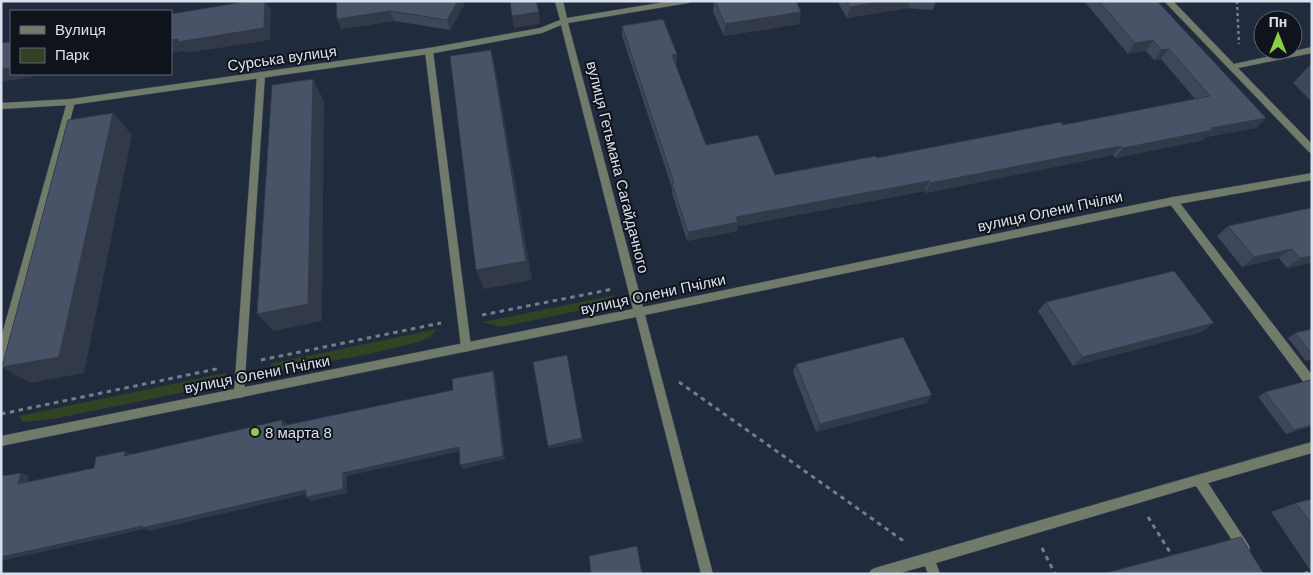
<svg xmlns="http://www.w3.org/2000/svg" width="1313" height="575" font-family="Arial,sans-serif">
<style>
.green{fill:#324324}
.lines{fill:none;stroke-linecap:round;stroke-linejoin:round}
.service-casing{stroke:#3f485a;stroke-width:1}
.minor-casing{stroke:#3f485a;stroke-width:1}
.path-far1{stroke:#757d8d;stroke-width:2.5;stroke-dasharray:3 3;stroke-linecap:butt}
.path{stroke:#757d8d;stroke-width:3;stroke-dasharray:4.5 4.5;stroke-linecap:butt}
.service{fill:#717b6a;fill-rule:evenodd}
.minor{fill:#717b6a;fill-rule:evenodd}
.wall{fill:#3e4759}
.shaded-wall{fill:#323a49}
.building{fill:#485368;stroke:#323a49}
.poi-dot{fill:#8ace47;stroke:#0f141c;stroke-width:2}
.labels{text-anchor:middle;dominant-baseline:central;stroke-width:4;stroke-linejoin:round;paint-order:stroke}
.street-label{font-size:15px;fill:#dae1ed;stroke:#0f141c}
.poi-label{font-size:15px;fill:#dae1ed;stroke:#0f141c;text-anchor:start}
</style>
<rect width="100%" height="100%" fill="#212b3e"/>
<g class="green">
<path d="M615 295 606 305 501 327 483 322Z"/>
<path d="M437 329 430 337 419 342 364 355 281 370 269 364Z"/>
<path d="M226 373 221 382 214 386 53 419 23 422 19 416Z"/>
</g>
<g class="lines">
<defs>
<g id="service">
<path d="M1164 1H1173L1234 64 1312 47V53L1238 68 1312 144V153L1309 152Z"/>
<path d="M429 48 433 51 471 347 470 350 466 352 462 350 461 347 425 51Z"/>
<path d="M261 72 265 75 244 393 243 397 239 398 235 397 234 393 257 75Z"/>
<path d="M71 99 75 102 6 358 5 361 1 363V338L67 102Z"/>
<path d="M1173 197 1176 198 1312 375V389L1308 388 1170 204 1168 201 1170 198Z"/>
<path d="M1312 442V453L1208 483 1248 544 1250 548 1248 552 1244 554 1240 552 1196 486 936 563 940 574H928L925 566 897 574H869L871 570 875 568Z"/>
</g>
<path id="minor" d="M555 1H563L567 18 671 1H692L688 3 568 23 643 307 1173 197 1312 173V180L1173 205 645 315 713 574H701L636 317 1 446V436L633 309 561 25 542 33 429 54 71 105 1 109V103L71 99 429 48 540 28 560 20Z"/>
</defs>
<use href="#service" class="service-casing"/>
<use href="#minor" class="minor-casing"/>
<path class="path-far1" d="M1237 1 1239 44"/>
<g class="path">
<path d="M482 315 613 289"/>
<path d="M261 360 441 323"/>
<path d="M679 382 905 542"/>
<path d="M1 414 221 368"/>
<path d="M1148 517 1173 557"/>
<path d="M1042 548 1055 574"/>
<path d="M1304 574 1311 571"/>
</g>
<use href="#service" class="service"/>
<use href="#minor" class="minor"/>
</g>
<g class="wall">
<path d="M336 1 464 5 450 30 394 21 341 29Z"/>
<path d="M714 1 801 12 799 24 724 36 713 12Z"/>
<path d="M837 1H936L933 10 908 8 847 18Z"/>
<path d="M1084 1H1157L1266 118 1256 128 1206 137 1204 140 1115 158 1113 155 926 193 925 191 738 226 737 231 687 241 672 193V188L622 36V26L677 54 676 64H675L706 145 775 175 1063 125 1195 99 1161 59 1154 60 1146 51 1128 54Z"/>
<path d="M1312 63V102L1293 83Z"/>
<path d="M1310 208 1312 263 1287 268 1279 258 1242 267 1217 236 1228 226Z"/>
<path d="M1046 302 1202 332 1073 366 1038 311Z"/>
<path d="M1312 329V359L1306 361 1288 338 1295 333Z"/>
<path d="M796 364 926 403 816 432 793 372Z"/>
<path d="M1265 392 1312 426 1286 434 1258 397Z"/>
<path d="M1312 499V573L1271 512 1296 503Z"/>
</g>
<g class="shaded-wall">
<path d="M265 1H266L271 10 270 40 186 53 184 51 171 53V40Z"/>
<path d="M458 1H463L464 5 450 30 447 20Z"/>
<path d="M883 1H910L908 8 847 18 850 7Z"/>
<path d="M390 11 394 21 341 29 337 19Z"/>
<path d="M539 12 540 24 514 28 512 16Z"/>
<path d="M801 12 799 24 724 36 725 24Z"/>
<path d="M1153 40 1146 51 1128 54 1135 43Z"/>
<path d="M1169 49 1161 59 1154 60 1161 50Z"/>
<path d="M491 50 496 72 532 280 484 289 476 270Z"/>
<path d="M677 54 676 64 671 65 672 55Z"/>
<path d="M11 68V74H38L33 75 32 77 1 82V69Z"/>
<path d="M313 79 324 101 322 321 273 331 257 314Z"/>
<path d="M113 113 132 135 84 373 30 383 2 367Z"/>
<path d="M1266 118 1256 128 1206 137 1204 140 1115 158 1123 148 1211 128Z"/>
<path d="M1121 146 1113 155 926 193 930 183Z"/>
<path d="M929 181 925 191 738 226 737 231 687 241 688 232 736 217Z"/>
<path d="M1292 249 1279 258 1242 267 1254 257Z"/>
<path d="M1312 256V263L1287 268 1300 258Z"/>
<path d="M1214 323 1202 332 1073 366 1082 357Z"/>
<path d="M567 355 583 442 549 449 548 446Z"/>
<path d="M493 371 495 375 505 459 463 469 460 465Z"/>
<path d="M932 395 926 403 816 432 820 424Z"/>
<path d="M282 420 287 424V430L282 426Z"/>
<path d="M1312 425V426L1286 434 1294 430Z"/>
<path d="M459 447 461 451 347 476V493L311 501 306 497 343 473Z"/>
<path d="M125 451 132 455 124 456Z"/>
<path d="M21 473 29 476 26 487 18 484Z"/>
<path d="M306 490 311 493 149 531 145 529 1 561V557Z"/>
</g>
<g class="building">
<path d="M249 1H265L264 28 178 42V39L171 40V14Z"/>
<path d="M336 1H458L447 20 390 11 337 19Z"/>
<path d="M510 1H536L539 12 512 16Z"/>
<path d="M715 1H796L801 12 725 24Z"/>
<path d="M847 1H883L850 7Z"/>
<path d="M1099 1H1157L1266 118 1211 128 1213 130 1123 148 1121 146 930 183 929 181 736 217 738 222 688 232 672 184 674 183 622 26 663 19 677 54 672 55 706 145 758 135 775 175 876 156 877 158 1061 122 1063 125 1210 96 1169 49 1161 50 1153 40 1135 43Z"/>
<path d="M11 42V68L1 69V43Z"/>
<path d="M491 50 526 261 476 270 450 56Z"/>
<path d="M313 79 308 304 257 314 272 85Z"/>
<path d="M113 113 59 357 2 367 68 120Z"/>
<path d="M1310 208 1312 211V256L1300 258 1292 249 1254 257 1228 226Z"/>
<path d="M1174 271 1214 323 1082 357 1046 302Z"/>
<path d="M1312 329V354L1295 333Z"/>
<path d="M903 337 932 395 820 424 796 364Z"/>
<path d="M567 355 582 438 548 446 533 362Z"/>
<path d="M493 371 503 456 460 465 459 447 343 473V489L306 497V490L142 528 143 526 1 557V476L21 473 18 484 94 468 96 457 125 451 124 456 282 420V426L453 390 452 379Z"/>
<path d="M1310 380 1312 381V425L1294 430 1265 392Z"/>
<path d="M1312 499V525L1296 503Z"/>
<path d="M1241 537 1264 574H1102Z"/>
<path d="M637 546 642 574H591L589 556Z"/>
</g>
<circle class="poi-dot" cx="255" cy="432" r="5"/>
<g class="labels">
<g class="street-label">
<text transform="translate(282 58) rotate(-8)">Сурська вулиця</text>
<text transform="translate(618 167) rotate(76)">вулиця Гетьмана Сагайдачного</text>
<text transform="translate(1050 211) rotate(-12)">вулиця Олени Пчілки</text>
<text transform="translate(653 294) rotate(-12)">вулиця Олени Пчілки</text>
<text transform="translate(257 374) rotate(-11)">вулиця Олени Пчілки</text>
</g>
<g class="poi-label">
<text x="265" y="432">8 марта 8</text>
</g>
</g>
<rect width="1313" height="575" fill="none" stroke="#dae1ed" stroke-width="5"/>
<rect x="10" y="10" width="162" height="65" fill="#0f141c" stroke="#606670"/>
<rect x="20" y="26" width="25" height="8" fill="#717b6a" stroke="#606670"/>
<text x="55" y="35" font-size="15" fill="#dae1ed">Вулиця</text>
<rect x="20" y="48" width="25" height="15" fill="#324324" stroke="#606670"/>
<text x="55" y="60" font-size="15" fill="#dae1ed">Парк</text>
<g transform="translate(1278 35)"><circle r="24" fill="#0f141c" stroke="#606670"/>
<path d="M0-4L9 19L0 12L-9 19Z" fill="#8ace47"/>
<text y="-8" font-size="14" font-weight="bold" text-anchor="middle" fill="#dae1ed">Пн</text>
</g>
</svg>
